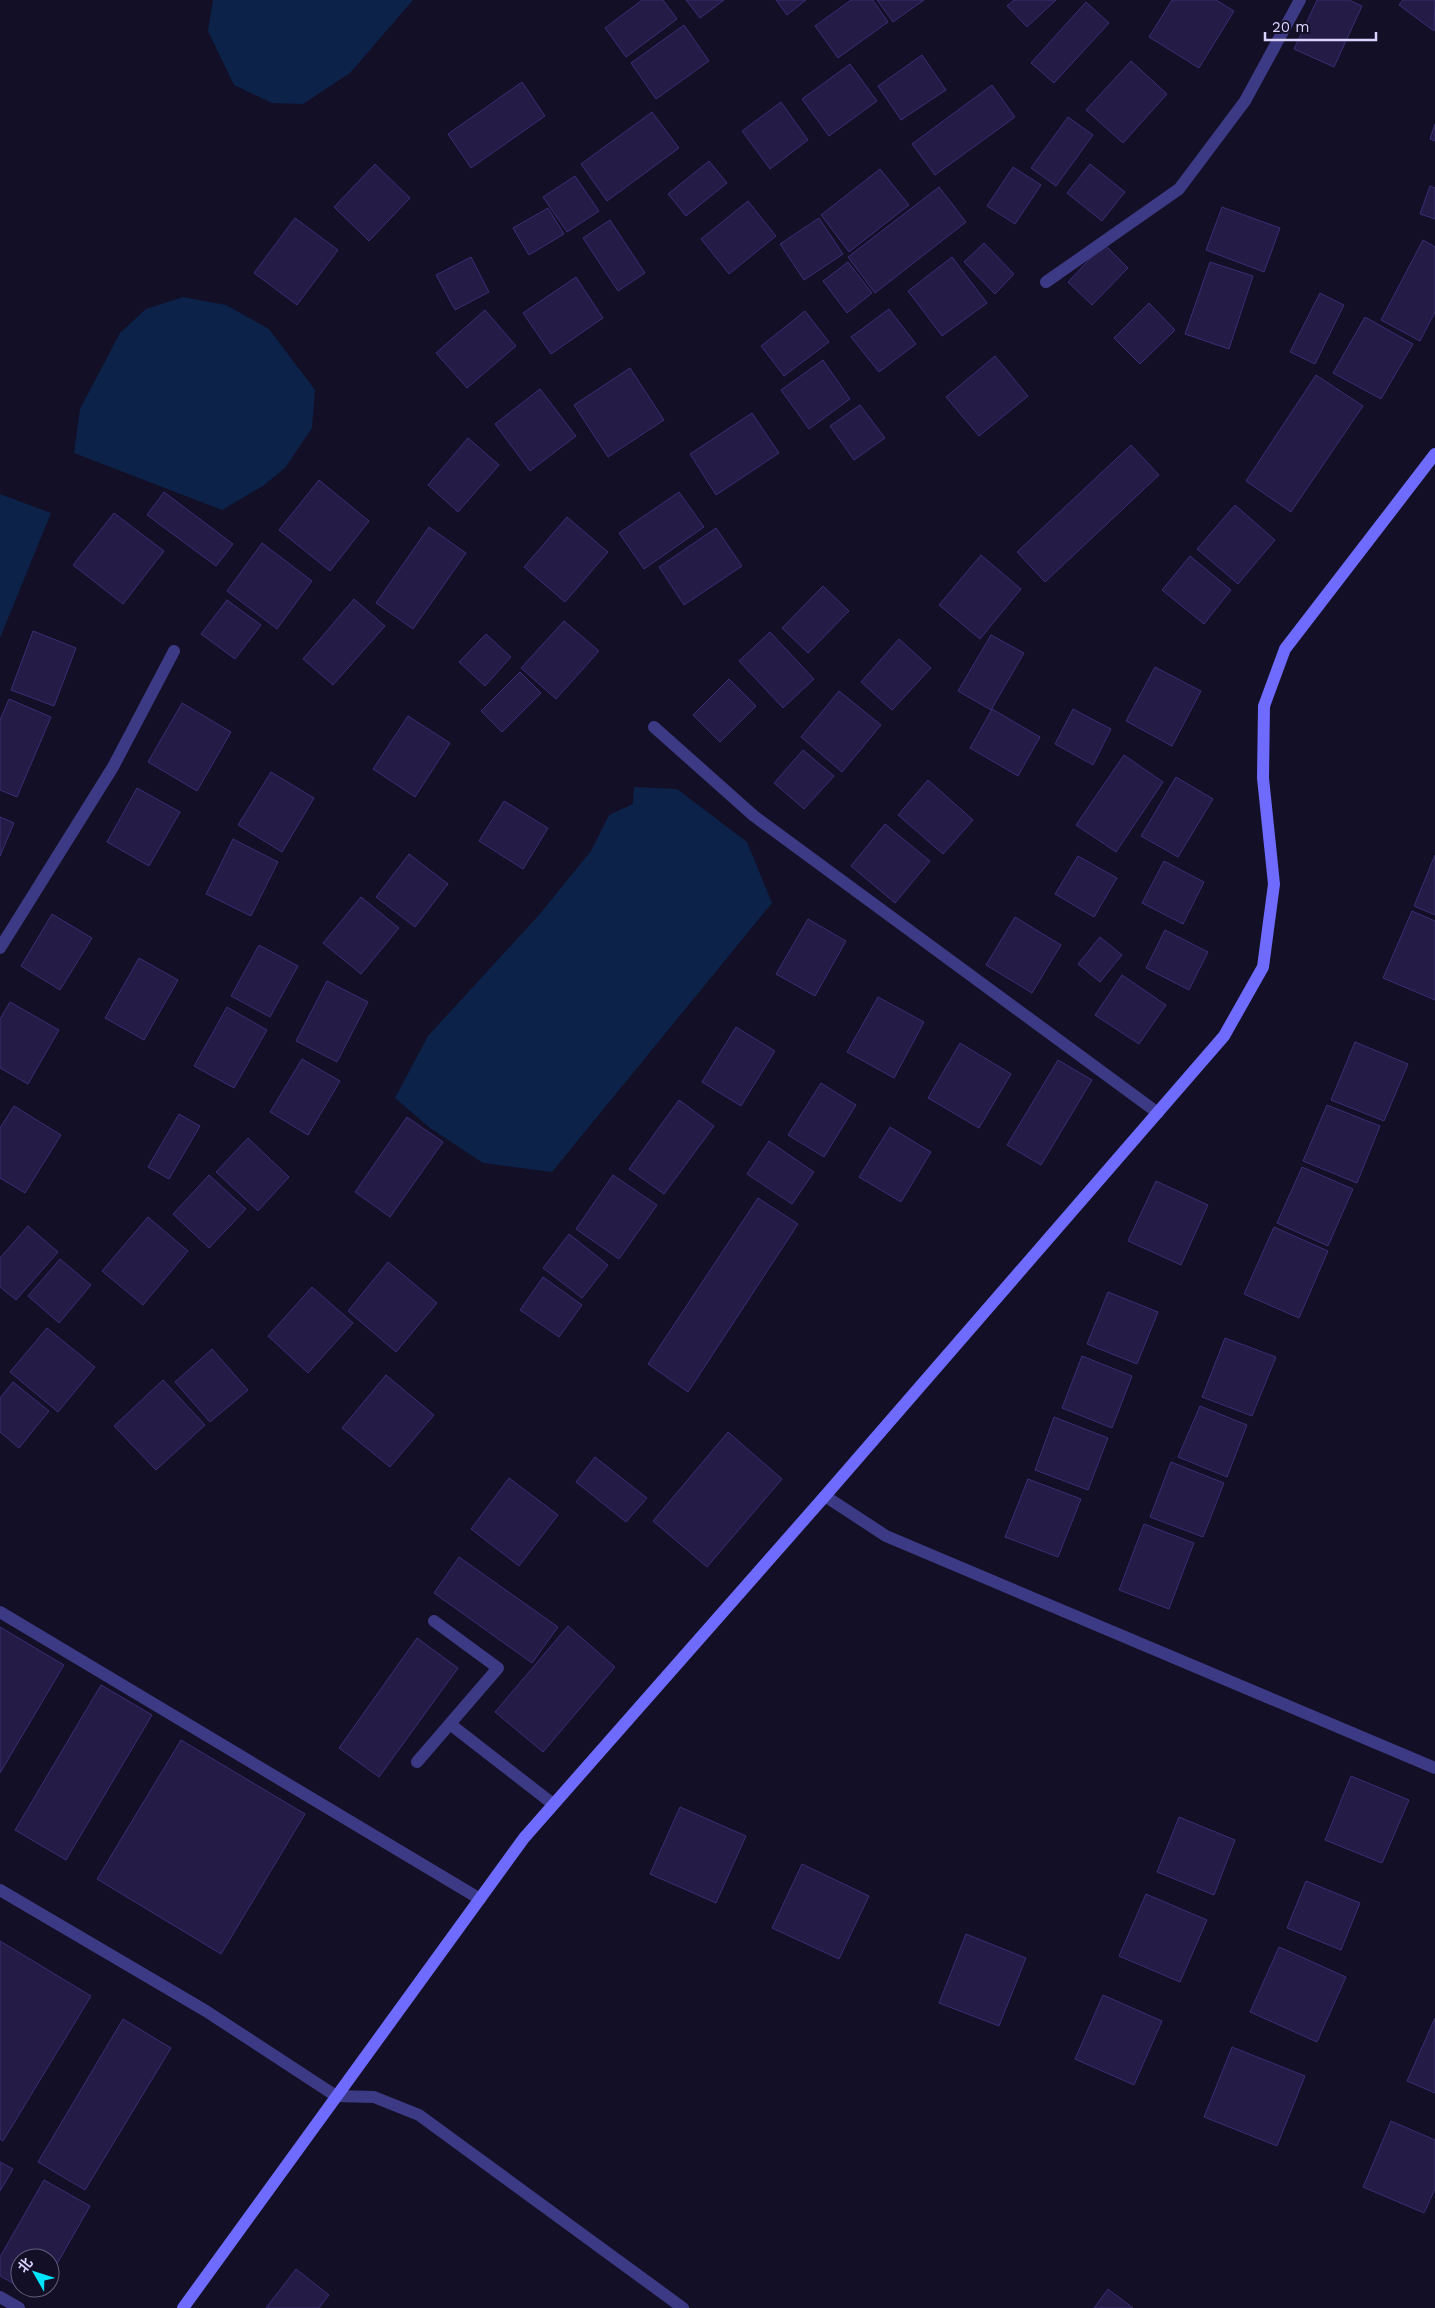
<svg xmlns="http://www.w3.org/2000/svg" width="1435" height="2308" font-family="'Work Sans','Noto Sans SC',sans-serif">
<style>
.water{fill:#0c2248}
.building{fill:#241b47;stroke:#3b2d73}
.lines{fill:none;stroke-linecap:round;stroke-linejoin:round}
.lane{stroke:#3d3a85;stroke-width:12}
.street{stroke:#3d3a85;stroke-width:12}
.secondary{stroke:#6f6bff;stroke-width:12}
</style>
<rect width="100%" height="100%" fill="#130f26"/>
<g class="water">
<path d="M213 0H413L350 73 303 104 272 103 234 85 208 31Z"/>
<path d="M183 297 226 305 269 329 315 390 312 428 285 468 263 486 222 510 74 453 80 409 120 333 146 309Z"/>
<path d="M0 494 51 513 0 638Z"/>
<path d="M634 787 677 789 747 842 772 903 552 1172 483 1163 430 1128 395 1098 428 1036 539 915 591 851 609 815 633 804Z"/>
</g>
<g class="building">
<path d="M642 0H663L677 19 626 57 605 28Z"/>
<path d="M686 0H724L700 18Z"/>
<path d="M776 0H806L787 15Z"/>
<path d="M851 0H873L888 22 838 58 815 26Z"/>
<path d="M877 0H924L893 22Z"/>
<path d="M1014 0H1056L1027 27 1007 6Z"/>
<path d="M1172 0H1216L1234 11 1199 68 1149 37Z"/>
<path d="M1317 0H1349L1362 6 1334 67 1294 49Z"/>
<path d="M1403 0H1435L1434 31 1399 5Z"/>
<path d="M1086 2 1109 23 1054 83 1031 63Z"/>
<path d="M684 25 709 61 656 99 631 63Z"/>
<path d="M922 55 946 90 901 120 878 86Z"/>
<path d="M1131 61 1167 94 1123 143 1086 110Z"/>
<path d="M850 64 877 101 829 136 802 99Z"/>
<path d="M522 82 545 116 471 168 448 134Z"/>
<path d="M992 85 1015 117 935 175 912 144Z"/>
<path d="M781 102 808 140 770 169 742 131Z"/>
<path d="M652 112 679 148 607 201 581 164Z"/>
<path d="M1068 117 1093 135 1056 186 1031 168Z"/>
<path d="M1435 124V141L1430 139Z"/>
<path d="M709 161 727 183 686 216 668 194Z"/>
<path d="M375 164 410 198 369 241 334 207Z"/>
<path d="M1090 164 1125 192 1102 221 1067 193Z"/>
<path d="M1013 167 1041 185 1015 224 987 206Z"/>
<path d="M880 169 909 205 849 252 821 215Z"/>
<path d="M575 176 599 211 567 232 543 197Z"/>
<path d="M1430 186 1435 188V219L1420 214Z"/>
<path d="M939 187 966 222 875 293 848 257Z"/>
<path d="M748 201 776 236 729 274 701 239Z"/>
<path d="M1222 207 1280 228 1264 272 1206 250Z"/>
<path d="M548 208 564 234 529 255 513 228Z"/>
<path d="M295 218 338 250 297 305 254 273Z"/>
<path d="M819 218 843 254 804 280 780 244Z"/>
<path d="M610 220 645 273 618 291 583 238Z"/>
<path d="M1423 240 1435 247V312L1420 341 1381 320Z"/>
<path d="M984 243 1014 274 995 294 964 262Z"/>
<path d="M1104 244 1128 268 1092 305 1068 282Z"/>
<path d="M471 257 489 292 455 310 436 275Z"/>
<path d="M952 257 987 303 942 336 908 291Z"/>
<path d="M848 262 872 293 847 313 823 281Z"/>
<path d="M1210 262 1253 276 1229 349 1185 334Z"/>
<path d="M576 277 603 318 551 354 523 313Z"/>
<path d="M1320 293 1344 305 1315 364 1290 352Z"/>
<path d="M1149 303 1175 330 1140 364 1114 338Z"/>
<path d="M889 309 916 344 879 372 851 337Z"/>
<path d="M485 310 516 346 467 388 436 353Z"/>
<path d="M805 311 829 342 784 376 761 346Z"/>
<path d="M1365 317 1413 344 1381 399 1333 373Z"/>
<path d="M995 356 1028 396 979 436 946 397Z"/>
<path d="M823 360 850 399 809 429 781 390Z"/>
<path d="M630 368 664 420 608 457 574 405Z"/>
<path d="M1316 375 1363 406 1291 512 1246 481Z"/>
<path d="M540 389 576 436 530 471 495 424Z"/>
<path d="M860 405 885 438 854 460 830 426Z"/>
<path d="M752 413 779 453 716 495 690 454Z"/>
<path d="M468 438 499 465 458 512 428 485Z"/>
<path d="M1131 445 1159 475 1045 582 1017 552Z"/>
<path d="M319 480 369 521 330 571 279 530Z"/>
<path d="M164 492 233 544 216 566 147 515Z"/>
<path d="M679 492 704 527 644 569 619 533Z"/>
<path d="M1235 505 1275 540 1238 584 1197 549Z"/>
<path d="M114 513 164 551 123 604 73 565Z"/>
<path d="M567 517 608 552 565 602 524 567Z"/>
<path d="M429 527 466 553 413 629 376 603Z"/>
<path d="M716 528 742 566 684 605 659 567Z"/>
<path d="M262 543 312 581 277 629 227 591Z"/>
<path d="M981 555 1021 589 980 639 939 605Z"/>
<path d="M1190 556 1231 590 1204 624 1162 590Z"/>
<path d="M823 586 849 611 808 653 782 628Z"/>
<path d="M354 599 385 626 333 685 303 659Z"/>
<path d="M227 600 261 625 235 659 201 634Z"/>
<path d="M564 621 599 651 556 699 521 668Z"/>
<path d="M33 631 76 648 54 706 11 690Z"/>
<path d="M770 632 814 679 783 708 739 661Z"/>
<path d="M486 634 511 657 485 686 459 662Z"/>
<path d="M991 635 1024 653 991 710 958 691Z"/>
<path d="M899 639 931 668 892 710 861 682Z"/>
<path d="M1155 667 1201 691 1172 746 1126 721Z"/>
<path d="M520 672 541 693 502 732 481 711Z"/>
<path d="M729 679 756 706 720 742 693 715Z"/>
<path d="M839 691 881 725 842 772 801 737Z"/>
<path d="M9 699 51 717 17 797 0 790V720Z"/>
<path d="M182 703 231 732 197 791 148 762Z"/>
<path d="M992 709 1040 737 1018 776 970 748Z"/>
<path d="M1073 709 1111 729 1093 765 1055 744Z"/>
<path d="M408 716 450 743 415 797 373 769Z"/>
<path d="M803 750 834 776 804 809 774 783Z"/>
<path d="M1124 755 1163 782 1116 852 1076 825Z"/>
<path d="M271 772 314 798 282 852 238 825Z"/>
<path d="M1176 777 1213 799 1178 857 1141 836Z"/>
<path d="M928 780 973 820 943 854 898 815Z"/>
<path d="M137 788 180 812 149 866 107 842Z"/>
<path d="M504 801 548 828 523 869 479 841Z"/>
<path d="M0 817 14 823 0 856Z"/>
<path d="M885 824 930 861 895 903 851 866Z"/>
<path d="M233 839 278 862 251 916 206 894Z"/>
<path d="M409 854 448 884 415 927 376 897Z"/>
<path d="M1435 855V915L1414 906Z"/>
<path d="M1078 856 1117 878 1094 917 1055 894Z"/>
<path d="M1164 861 1204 882 1183 924 1142 903Z"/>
<path d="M361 897 399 928 361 974 323 943Z"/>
<path d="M1412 911 1435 921V1000L1383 978Z"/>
<path d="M52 914 92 938 60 990 21 966Z"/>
<path d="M1015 917 1061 945 1032 993 986 965Z"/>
<path d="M808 919 846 941 815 996 776 974Z"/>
<path d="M1165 930 1208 952 1189 990 1146 968Z"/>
<path d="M1100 937 1122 955 1100 982 1078 964Z"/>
<path d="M259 945 298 966 270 1017 231 996Z"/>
<path d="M139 958 178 980 144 1040 105 1018Z"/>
<path d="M1122 975 1166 1005 1139 1044 1095 1015Z"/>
<path d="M327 981 368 1002 337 1062 296 1041Z"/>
<path d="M878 997 924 1022 894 1078 847 1052Z"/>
<path d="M10 1002 59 1030 28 1084 0 1068V1019Z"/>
<path d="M227 1007 267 1030 234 1088 194 1066Z"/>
<path d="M736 1027 775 1051 741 1106 702 1082Z"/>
<path d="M1355 1042 1408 1064 1384 1121 1331 1100Z"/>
<path d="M960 1043 1011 1074 979 1128 928 1098Z"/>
<path d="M302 1059 340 1081 308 1135 270 1112Z"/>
<path d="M1058 1060 1092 1080 1041 1165 1007 1145Z"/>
<path d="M821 1083 856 1105 824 1157 788 1135Z"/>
<path d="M679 1100 714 1126 664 1194 629 1169Z"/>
<path d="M1327 1105 1380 1126 1357 1183 1303 1161Z"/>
<path d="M14 1106 61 1135 25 1193 0 1178V1128Z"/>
<path d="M179 1114 200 1126 169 1179 148 1167Z"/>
<path d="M407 1117 443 1142 390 1217 355 1192Z"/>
<path d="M890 1127 931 1152 901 1202 859 1177Z"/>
<path d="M248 1138 289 1177 258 1211 216 1172Z"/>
<path d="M769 1141 814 1172 792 1204 747 1174Z"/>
<path d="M1302 1167 1353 1189 1328 1246 1277 1223Z"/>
<path d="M209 1175 246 1209 209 1248 173 1214Z"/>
<path d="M613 1175 657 1205 619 1259 576 1229Z"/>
<path d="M1156 1181 1208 1205 1181 1265 1128 1241Z"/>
<path d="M758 1198 798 1224 688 1392 648 1364Z"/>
<path d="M148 1217 188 1251 143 1305 102 1271Z"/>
<path d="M28 1226 58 1252 16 1300 0 1287V1258Z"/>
<path d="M1274 1227 1328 1251 1299 1318 1244 1294Z"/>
<path d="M569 1234 608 1265 582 1298 543 1268Z"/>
<path d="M60 1259 91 1285 59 1323 28 1296Z"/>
<path d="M388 1262 437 1303 396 1352 348 1311Z"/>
<path d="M543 1277 582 1305 559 1337 520 1310Z"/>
<path d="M312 1287 353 1323 308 1373 268 1336Z"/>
<path d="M1108 1292 1158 1312 1137 1364 1087 1344Z"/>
<path d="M47 1328 95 1367 58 1412 10 1372Z"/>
<path d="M1225 1338 1276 1357 1252 1416 1202 1397Z"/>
<path d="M212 1349 248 1390 210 1422 175 1382Z"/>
<path d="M1082 1356 1132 1376 1112 1428 1062 1408Z"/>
<path d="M386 1375 434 1415 390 1467 342 1428Z"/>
<path d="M163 1380 205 1425 156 1470 114 1426Z"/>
<path d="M13 1382 49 1411 19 1448 0 1432V1398Z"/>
<path d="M1200 1406 1247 1425 1227 1477 1178 1457Z"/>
<path d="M1054 1417 1108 1438 1088 1490 1035 1470Z"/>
<path d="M728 1432 782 1479 707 1567 653 1521Z"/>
<path d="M595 1457 647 1498 626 1522 576 1482Z"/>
<path d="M1171 1462 1224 1483 1203 1537 1150 1517Z"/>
<path d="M509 1478 558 1515 519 1566 471 1529Z"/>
<path d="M1028 1479 1081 1499 1058 1557 1005 1537Z"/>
<path d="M1144 1524 1194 1543 1169 1609 1119 1590Z"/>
<path d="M459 1557 558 1627 532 1663 434 1593Z"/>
<path d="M568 1626 615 1667 543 1752 495 1712Z"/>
<path d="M0 1627 64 1665 0 1773Z"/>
<path d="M417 1638 458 1668 379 1777 339 1748Z"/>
<path d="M101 1685 152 1715 66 1860 15 1830Z"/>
<path d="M181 1740 305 1814 221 1954 97 1879Z"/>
<path d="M1351 1776 1409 1800 1382 1863 1325 1840Z"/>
<path d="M680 1807 746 1836 716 1903 650 1874Z"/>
<path d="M1179 1817 1235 1840 1214 1895 1157 1872Z"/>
<path d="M802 1864 869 1896 839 1959 772 1928Z"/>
<path d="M1306 1881 1360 1903 1341 1950 1287 1928Z"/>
<path d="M1146 1894 1207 1920 1180 1982 1119 1956Z"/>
<path d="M966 1934 1026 1958 999 2026 939 2003Z"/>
<path d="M0 1941 91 1996 3 2141 0 2139Z"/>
<path d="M1279 1947 1346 1977 1317 2042 1250 2012Z"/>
<path d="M1103 1995 1162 2021 1134 2085 1075 2059Z"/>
<path d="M1435 2018V2093L1407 2081Z"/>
<path d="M123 2019 171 2048 85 2190 38 2162Z"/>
<path d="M1232 2047 1305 2076 1277 2146 1204 2117Z"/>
<path d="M1391 2121 1435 2140V2189L1424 2213 1363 2187Z"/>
<path d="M0 2162 13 2169 0 2191Z"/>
<path d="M44 2180 90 2206 50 2276V2258H20V2287L0 2276V2257Z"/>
<path d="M296 2269 329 2295 319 2308H266Z"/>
<path d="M21 2288H43L38 2297Z"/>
<path d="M1108 2289 1133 2308H1094Z"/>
</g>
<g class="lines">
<g class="lane">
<path d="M450 1724 553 1804"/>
<path d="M417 1762 498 1668 434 1621"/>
<path d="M0 1890 206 2011 336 2096"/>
<path d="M0 2297 19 2308"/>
</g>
<g class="street">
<path d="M1046 282 1179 189 1245 101 1300 0"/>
<path d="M654 727 754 816 1158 1113"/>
<path d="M0 948 113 767 174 651"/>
<path d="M825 1496 886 1536 1435 1768"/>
<path d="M0 1612 480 1899"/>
<path d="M336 2096 374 2097 419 2115 683 2308"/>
</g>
<path class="secondary" d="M183 2308 524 1838 825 1496 1224 1036 1263 967 1274 884 1263 778 1264 706 1285 649 1435 454"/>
</g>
<g transform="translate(35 2273) rotate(309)"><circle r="24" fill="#130f26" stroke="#625e7d"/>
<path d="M0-4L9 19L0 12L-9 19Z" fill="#00e5ff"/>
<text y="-8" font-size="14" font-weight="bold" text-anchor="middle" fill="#d9d4ff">北</text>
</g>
<path d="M1265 32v8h111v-8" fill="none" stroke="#d9d4ff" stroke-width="2.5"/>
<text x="1272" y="32" font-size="15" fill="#d9d4ff" stroke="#130f26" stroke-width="4" paint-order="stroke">20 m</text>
</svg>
